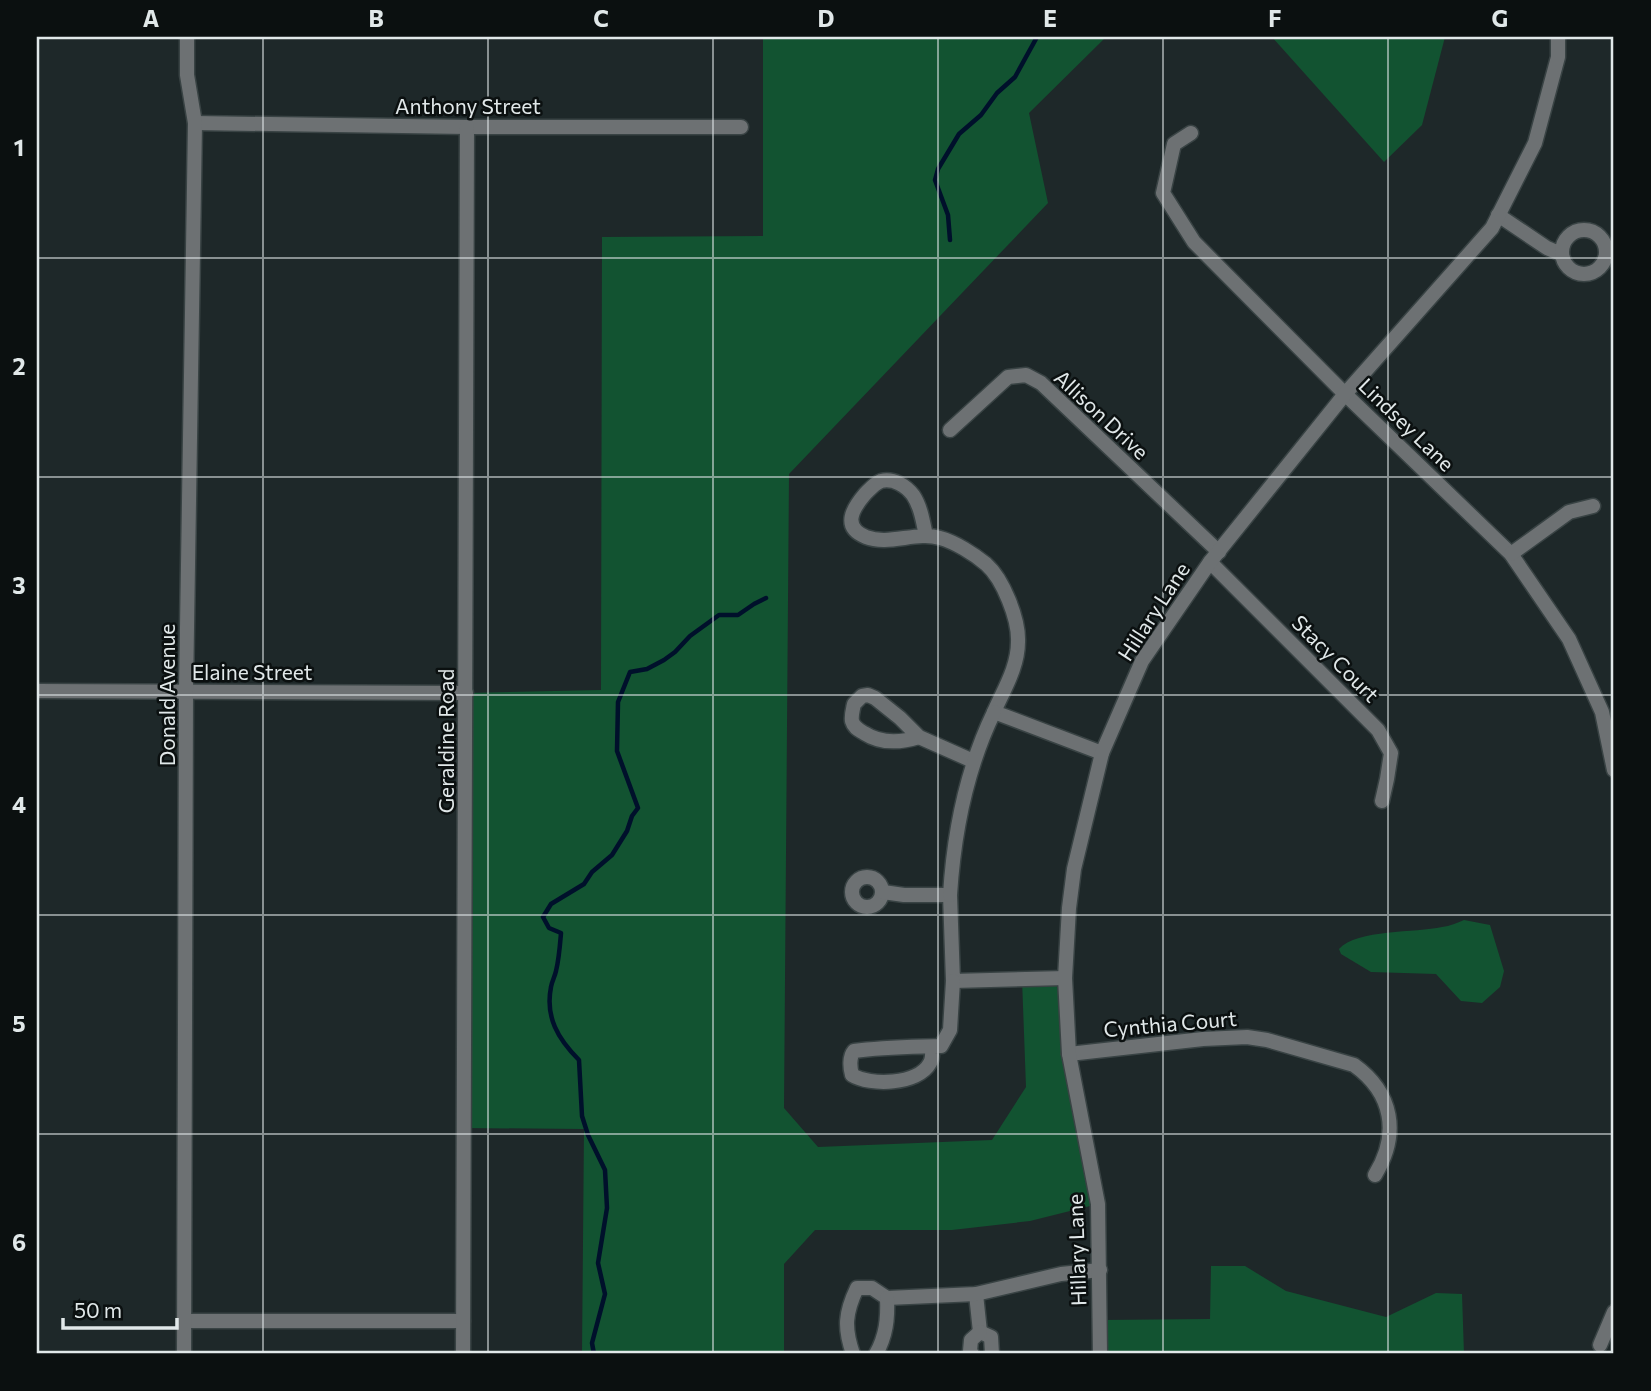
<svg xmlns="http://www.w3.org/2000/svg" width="1651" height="1391" font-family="Commissioner,sans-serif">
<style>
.green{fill:#125331}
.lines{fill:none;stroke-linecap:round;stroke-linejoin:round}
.stream{stroke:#00102b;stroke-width:4.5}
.street-casing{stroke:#394344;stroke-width:17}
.street{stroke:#6d7173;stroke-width:14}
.grid{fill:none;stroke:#e1e8e9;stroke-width:2;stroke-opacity:0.55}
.labels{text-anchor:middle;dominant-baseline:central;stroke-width:5;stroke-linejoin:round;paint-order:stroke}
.street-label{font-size:21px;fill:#e1e8e9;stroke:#0b1010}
.neatline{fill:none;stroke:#e1e8e9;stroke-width:2.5}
.grid-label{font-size:23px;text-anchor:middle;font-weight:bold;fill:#e1e8e9}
</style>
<rect width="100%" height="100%" fill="#1e2829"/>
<g class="green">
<path d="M763 37H1106L1029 113 1048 203 789 474 784 1108 818 1147 992 1140 1026 1087 1022 979 1065 978 1098 1204 1030 1221 952 1230H815L784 1264V1354H582L584 1129 464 1128 466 693 601 690 602 237 763 236Z"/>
<path d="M1272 37H1445L1422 125 1384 162Z"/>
<path d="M1464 920 1490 925 1504 971 1500 987 1482 1003 1461 1001 1436 974 1371 972 1341 954 1339 949C1357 929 1416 933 1442 927 1450 926 1457 923 1464 920Z"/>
<path d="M1211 1266H1245L1286 1291 1386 1317 1436 1293 1462 1294 1464 1354H1100V1320L1210 1319Z"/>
</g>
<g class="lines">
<g class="stream">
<path d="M950 240 948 215 935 180 938 169 959 134 981 115 997 93 1015 77 1037 37"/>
<path d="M594 1354 592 1343 605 1294 598 1263 607 1208 605 1170 588 1135 582 1116 579 1060C558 1039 545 1017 551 987 552 981 555 976 556 971 559 959 560 945 561 933L549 928 543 917 551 904 584 884 592 872 612 855 627 831 632 816 638 808 617 751 618 702 630 672 647 669 664 660 675 652 690 636 719 615H738L754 604 766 598"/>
</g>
<defs>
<g id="street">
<path d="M195 123 467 127H741"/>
<path d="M1191 133 1174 144 1163 193 1194 242 1345 394 1511 554 1569 639 1602 712 1614 770"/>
<path d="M1498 215 1547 248 1561 254"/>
<circle cx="1584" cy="252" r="22"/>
<path d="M950 430 1008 377 1026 375 1041 383 1219 552"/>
<path d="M926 536C923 522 921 507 913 495 906 486 894 478 881 481 875 483 869 490 865 494 853 508 841 527 866 537 889 546 916 531 940 538 955 542 974 554 986 564 1003 579 1019 619 1018 642 1018 667 1004 689 994 712L1102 753"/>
<path d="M1511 554 1569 512 1593 506"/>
<path d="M1210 562 1378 730 1391 753 1387 779 1382 801"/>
<path d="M37 691 466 693"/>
<path d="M919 737C900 743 881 744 864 733 859 730 854 728 852 721 851 716 853 709 854 704L862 696 868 695 875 698 900 718 919 737 973 761"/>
<circle cx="867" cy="892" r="15"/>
<path d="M883 892 904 895H950L953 981 1065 978"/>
<path d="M950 895C954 831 966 770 994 712"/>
<path d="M932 1047C932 1052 933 1058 930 1063 918 1085 870 1086 852 1075 850 1068 849 1057 854 1051 883 1047 912 1047 941 1046L950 1030 953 981"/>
<path d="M1069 1054 1203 1039 1247 1037 1267 1040 1354 1065C1393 1093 1400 1134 1375 1175"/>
<path d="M976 1294 980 1332"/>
<path d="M185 1321H463"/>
<path d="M980 1332 991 1337 992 1354"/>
<path d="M1600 1345 1614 1312"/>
<path d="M184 1354 186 691 195 123 187 75V37"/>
<path d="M463 1354 467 127"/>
<path d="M853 1354C844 1328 845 1313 857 1288H872L887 1298 976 1294 1061 1274 1100 1270"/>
<path d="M876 1354C886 1336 888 1319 887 1298"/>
<path d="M972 1354 970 1351 971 1340 980 1332"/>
<path d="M1100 1354 1098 1204 1069 1054 1065 978 1069 908 1074 869 1102 753 1142 661 1210 562 1345 394 1492 228 1535 143 1558 57V37"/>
</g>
</defs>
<use href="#street" class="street-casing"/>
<use href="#street" class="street"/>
</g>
<path class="grid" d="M263 37V1354M488 37V1354M713 37V1354M938 37V1354M1163 37V1354M1388 37V1354M37 258H1614M37 477H1614M37 695H1614M37 915H1614M37 1134H1614"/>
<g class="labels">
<g class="street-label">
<text x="468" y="105">Anthony Street</text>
<text transform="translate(1102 414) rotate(43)">Allison Drive</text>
<text transform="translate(1407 424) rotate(44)">Lindsey Lane</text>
<text transform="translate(1153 611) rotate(-57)">Hillary Lane</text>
<text transform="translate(1336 658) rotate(45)">Stacy Court</text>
<text x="252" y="671">Elaine Street</text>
<text transform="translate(166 695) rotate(-90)">Donald Avenue</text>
<text transform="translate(445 741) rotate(-90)">Geraldine Road</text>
<text transform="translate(1170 1023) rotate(-5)">Cynthia Court</text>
<text transform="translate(1076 1250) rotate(-92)">Hillary Lane</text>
</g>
</g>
<rect width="1651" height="1391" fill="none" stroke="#0b1010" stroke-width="77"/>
<path d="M63 1318v10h114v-10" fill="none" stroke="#e1e8e9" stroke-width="3.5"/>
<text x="74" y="1318" font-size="21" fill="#e1e8e9" stroke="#0b1010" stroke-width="5" paint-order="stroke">50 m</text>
<rect x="38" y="38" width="1574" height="1314" class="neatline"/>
<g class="grid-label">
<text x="151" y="27">A</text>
<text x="376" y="27">B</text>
<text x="601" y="27">C</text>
<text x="826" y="27">D</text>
<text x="1050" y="27">E</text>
<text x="1275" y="27">F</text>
<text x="1500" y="27">G</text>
<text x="19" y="156">1</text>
<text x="19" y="375">2</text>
<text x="19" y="594">3</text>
<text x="19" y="813">4</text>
<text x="19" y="1032">5</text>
<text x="19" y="1251">6</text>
</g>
</svg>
